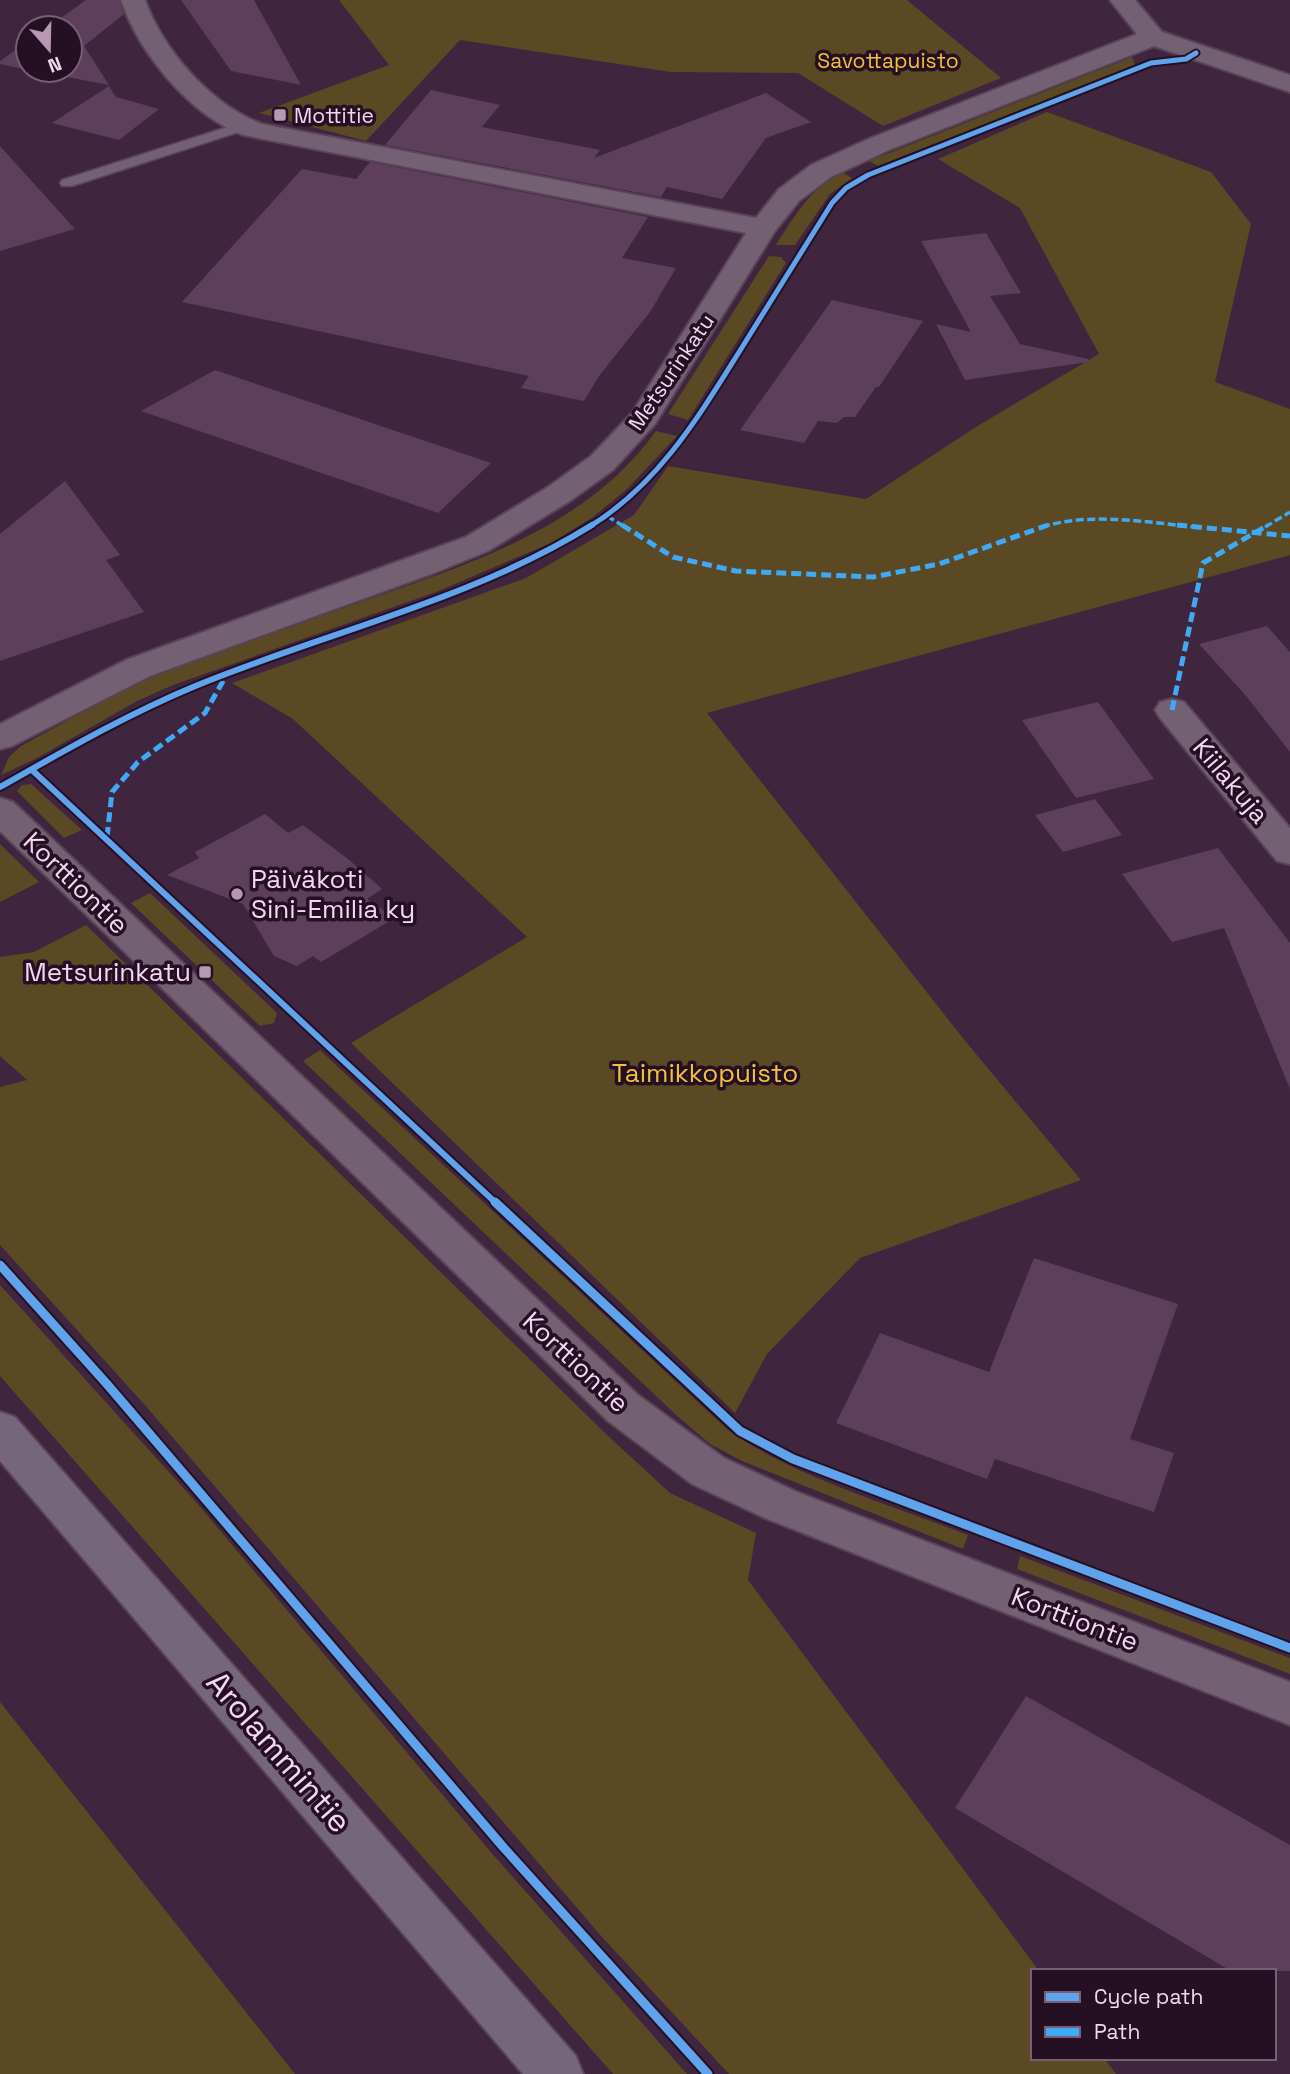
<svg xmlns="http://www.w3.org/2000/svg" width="1290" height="2074" font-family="'Space Grotesk',sans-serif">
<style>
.green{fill:#5b4924}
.building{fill:#5d3f5c}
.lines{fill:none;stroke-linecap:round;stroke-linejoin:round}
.lane-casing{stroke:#5a4358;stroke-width:3}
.street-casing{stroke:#5a4358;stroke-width:4}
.secondary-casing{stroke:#5a4358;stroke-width:4}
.lane{fill:#736072;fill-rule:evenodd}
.street{fill:#736072;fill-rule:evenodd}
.secondary{fill:#756779;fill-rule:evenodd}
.quiet-far1{stroke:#3fa9f5;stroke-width:3.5;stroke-dasharray:8 3.5;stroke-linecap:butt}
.quiet{stroke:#3fa9f5;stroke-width:5;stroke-dasharray:10 5;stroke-linecap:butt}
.cycleway-far2-casing{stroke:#250f23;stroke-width:9}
.cycleway-far1-casing{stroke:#250f23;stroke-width:10}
.cycleway-casing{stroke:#250f23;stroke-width:13}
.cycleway-far2{stroke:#60a3ed;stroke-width:5}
.cycleway-far1{stroke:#60a3ed;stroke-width:6}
.cycleway{stroke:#60a3ed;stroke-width:9}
.poi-dot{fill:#b698b2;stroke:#250f23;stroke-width:2.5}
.labels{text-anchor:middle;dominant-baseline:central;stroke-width:7;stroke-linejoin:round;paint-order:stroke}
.far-park-label{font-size:21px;fill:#efc338;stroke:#250f23}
.far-poi-label{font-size:21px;fill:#f5d6f1;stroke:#250f23;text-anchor:start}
.far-street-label{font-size:21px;fill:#f5d6f1;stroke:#250f23}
.street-label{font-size:26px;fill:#f5d6f1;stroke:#250f23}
.poi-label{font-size:26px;fill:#f5d6f1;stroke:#250f23;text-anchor:start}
.park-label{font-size:26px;fill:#efc338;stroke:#250f23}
.near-street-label{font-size:32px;fill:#f5d6f1;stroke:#250f23}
</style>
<rect width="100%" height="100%" fill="#40253e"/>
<g class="green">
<path d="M339 0H907L1001 78 883 126 798 73 671 72 460 40 366 141 259 113 389 65Z"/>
<path d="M1132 57 1135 65 1100 79 878 166 869 161Z"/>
<path d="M1047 112 1211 172 1251 224 1215 382 1290 409V555L707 713 966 1042 1081 1180 860 1258 767 1354 735 1413 351 1043 527 937 293 719 232 683 526 578 634 515 668 466 866 499 979 425 1099 354 1020 208 938 159Z"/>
<path d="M842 172 852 178 830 194 795 245H776C795 215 810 189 842 172Z"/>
<path d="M769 256 781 257 786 263 688 420 668 414Z"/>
<path d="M656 431 677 436 627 489 593 517 551 543 436 592 173 685 137 701 39 757 1 775 9 757 21 746 121 691 162 673C227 650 293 626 358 603 466 565 586 529 656 431Z"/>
<path d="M31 784 82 830 64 838 17 791 22 785Z"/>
<path d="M0 844 39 882 0 902Z"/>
<path d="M150 893 277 1013 274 1023 260 1026 131 903Z"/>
<path d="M86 925 606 1434 670 1493 756 1533 748 1580 1039 1971H1033V2058H1104L1116 2074H729L602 1937 144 1404 0 1245V1087L27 1080 0 1056V957L34 952Z"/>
<path d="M320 1050 728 1430C794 1477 891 1505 968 1535L963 1549 742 1461 710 1444 675 1414 303 1061Z"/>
<path d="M0 1285 196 1502 489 1850 687 2074H613L0 1376Z"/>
<path d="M1020 1556 1290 1658V1674L1017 1569Z"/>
<path d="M0 1702 295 2074H0Z"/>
</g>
<g class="building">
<path d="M86 0H119L124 14 84 46 109 85 30 70H70V28H47Z"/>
<path d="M181 0H254L301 85 231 71Z"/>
<path d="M28 41V70L0 64V61Z"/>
<path d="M109 86 116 97 159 109 119 140 52 123Z"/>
<path d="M431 90 500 105 482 127 600 150 594 158 766 93 811 122 766 138 722 199 667 187 661 197 385 145Z"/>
<path d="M0 146 75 229 0 251Z"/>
<path d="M370 162 648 217 622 258 676 268 650 312 599 376 584 401 521 388 529 376 182 302 302 169 356 179Z"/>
<path d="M986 233 1021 293 990 296 1020 344 1088 359V362L965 380 936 324 971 332 921 241Z"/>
<path d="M832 300 923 321 879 387H876L855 417H844L837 423 818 421 804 443 740 430Z"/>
<path d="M215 370 491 463 438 513 141 411Z"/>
<path d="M65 481 120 555 106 560 144 612 0 661V534Z"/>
<path d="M1267 626 1290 652V752L1247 697 1199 644Z"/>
<path d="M1098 702 1154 779 1076 798 1022 720Z"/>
<path d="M1095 799 1122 835 1063 852 1035 815Z"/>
<path d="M265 814 288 833 303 825 348 859 382 889 367 899 395 918 321 962 313 956 297 966 274 956 243 904 167 875 199 858 195 852Z"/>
<path d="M1218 848 1290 943V1089L1224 928 1172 942 1122 874Z"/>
<path d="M1034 1258 1178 1304 1130 1439 1174 1453 1154 1512 995 1459 987 1479 836 1423 880 1333 989 1372Z"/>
<path d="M1026 1696 1290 1845V1971H1231L955 1808Z"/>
</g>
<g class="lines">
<defs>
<path id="lane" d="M243 122 248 123V129L72 186H62L60 183 62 180Z"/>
<g id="street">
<path d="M121 0H145C163 50 211 105 262 124L756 218 779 189 811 165 871 138 1137 34 1110 0H1135L1162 32 1290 75V92L1154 46 889 150 831 177 799 201 775 231 655 424 613 470 570 501 488 551 434 573 150 676 12 746 0 749V724L126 660 466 537 548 487 591 456 632 413 746 233 243 135C190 115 139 53 121 0Z"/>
<path d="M1172 699 1184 702 1290 828V864L1277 861 1160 718 1155 710 1160 702Z"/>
<path d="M0 798 13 802 638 1395 724 1458 797 1492 1290 1682V1725L765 1518 692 1484 608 1421 0 831Z"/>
</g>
<path id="secondary" d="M0 1412 15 1417 576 2056 583 2074H523L0 1461Z"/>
</defs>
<use href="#lane" class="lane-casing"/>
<use href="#street" class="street-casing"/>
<use href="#secondary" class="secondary-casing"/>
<use href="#lane" class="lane"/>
<use href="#street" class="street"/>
<use href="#secondary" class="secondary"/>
<g class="quiet-far1">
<path d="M607 516 625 527"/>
<path d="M1042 527C1090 512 1145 522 1195 527"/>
<path d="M1265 527 1290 512"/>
</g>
<g class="quiet">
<path d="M622 525 673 557 736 571 873 577 939 564 1048 525"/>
<path d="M1177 525 1290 536"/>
<path d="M1172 710 1203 563 1268 525"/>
<path d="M107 837 112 792 138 762 205 713 227 674"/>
</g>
<defs>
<path id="cycleway-far2" d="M589 527C659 484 699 416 741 349 771 300 802 252 832 203L846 188 868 175 1151 63 1186 59 1196 53"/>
<g id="cycleway-far1">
<path d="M32 770 497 1204"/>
<path d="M0 787C64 751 126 715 193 687 326 632 470 601 592 525"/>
</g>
<g id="cycleway">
<path d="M495 1202 740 1431 793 1459 1290 1648"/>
<path d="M0 1265 106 1383 504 1848 708 2074"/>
</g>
</defs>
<use href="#cycleway-far2" class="cycleway-far2-casing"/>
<use href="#cycleway-far1" class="cycleway-far1-casing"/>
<use href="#cycleway" class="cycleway-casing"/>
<use href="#cycleway-far2" class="cycleway-far2"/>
<use href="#cycleway-far1" class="cycleway-far1"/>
<use href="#cycleway" class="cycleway"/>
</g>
<g class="poi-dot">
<rect x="273" y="108" width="14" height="14" rx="3.5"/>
<circle cx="237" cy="894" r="7"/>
<rect x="198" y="965" width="14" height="14" rx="3.5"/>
</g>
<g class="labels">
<g class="far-park-label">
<text x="888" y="60">Savottapuisto</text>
</g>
<g class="far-poi-label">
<text x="294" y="115">Mottitie</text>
</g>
<g class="far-street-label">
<text transform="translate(671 372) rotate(-56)">Metsurinkatu</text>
</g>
<g class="street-label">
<text transform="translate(1231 781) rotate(50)">Kiilakuja</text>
<text transform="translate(76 883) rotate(44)">Korttiontie</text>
<text transform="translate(576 1362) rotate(43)">Korttiontie</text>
<text transform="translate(1075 1619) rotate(21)">Korttiontie</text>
</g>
<g class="poi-label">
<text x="251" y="879">Päiväkoti<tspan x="251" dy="30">Sini-Emilia ky</tspan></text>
<text x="191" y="972" text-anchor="end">Metsurinkatu</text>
</g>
<g class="park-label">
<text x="705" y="1073">Taimikkopuisto</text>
</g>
<g class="near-street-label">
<text transform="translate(279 1752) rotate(49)">Arolammintie</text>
</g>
</g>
<rect x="1031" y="1969" width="245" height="91" fill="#250f23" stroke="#785f75" stroke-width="2"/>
<rect x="1045" y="1992" width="35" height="10" fill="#60a3ed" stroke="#785f75" stroke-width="2"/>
<text x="1094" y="2004" font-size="21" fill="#f5d6f1">Cycle path</text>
<rect x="1045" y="2027" width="35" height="10" fill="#3fa9f5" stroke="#785f75" stroke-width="2"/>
<text x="1094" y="2039" font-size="21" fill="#f5d6f1">Path</text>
<g transform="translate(49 49) rotate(160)"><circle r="33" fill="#250f23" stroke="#785f75" stroke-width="2"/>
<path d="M0-5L12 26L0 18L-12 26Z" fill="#b698b2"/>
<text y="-10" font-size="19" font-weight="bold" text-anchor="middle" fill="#f5d6f1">N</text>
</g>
</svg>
